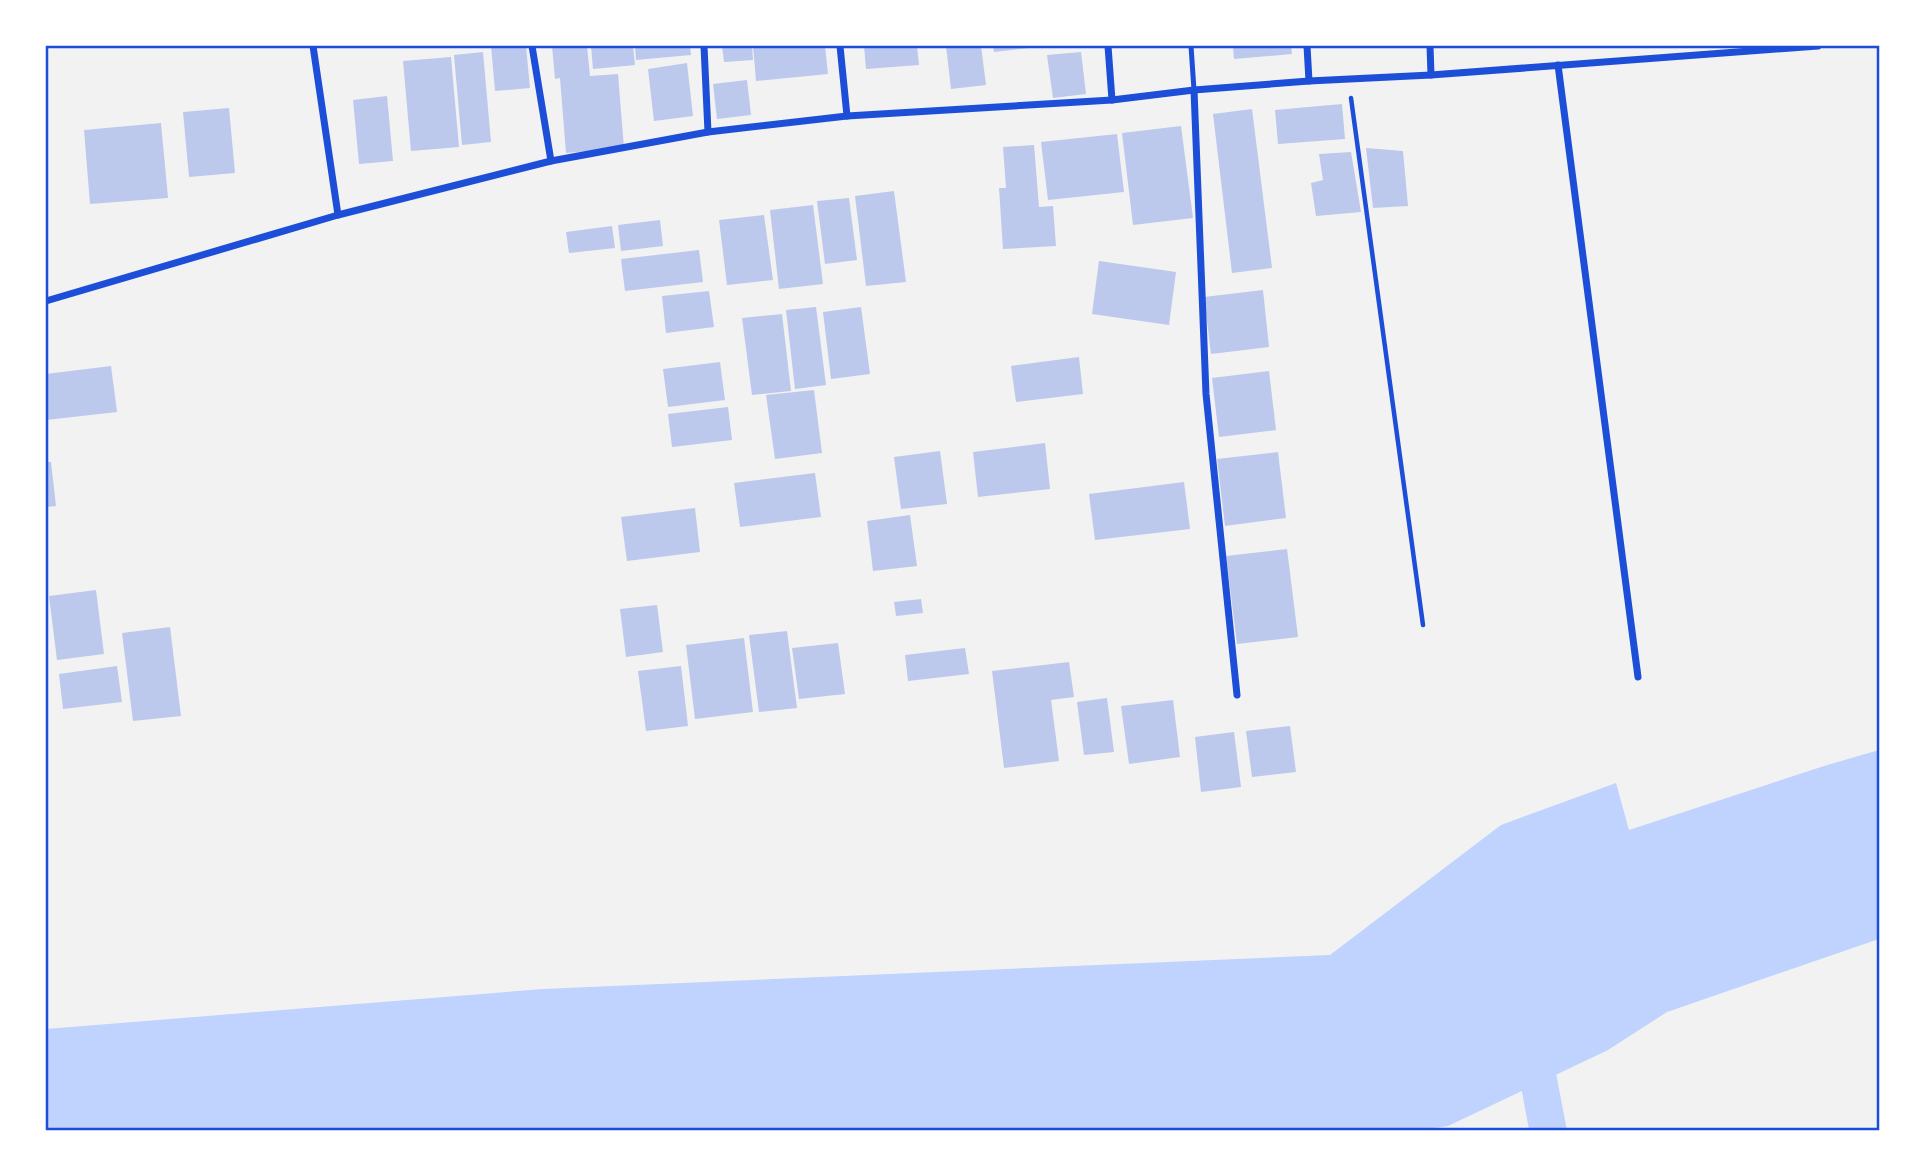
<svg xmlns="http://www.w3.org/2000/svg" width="1925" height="1176" font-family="Roboto,sans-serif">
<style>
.water{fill:#bfd3fe}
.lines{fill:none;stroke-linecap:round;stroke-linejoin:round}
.canal{stroke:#bfd3fe;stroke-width:37}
.building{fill:#bdc9ec}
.path{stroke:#1d4ed8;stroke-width:4.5}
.service{stroke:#1d4ed8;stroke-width:5}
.minor{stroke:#1d4ed8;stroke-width:7}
.neatline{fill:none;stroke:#1d4ed8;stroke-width:2.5}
</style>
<rect width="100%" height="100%" fill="#f2f2f2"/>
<path class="water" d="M1879 750V939L1667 1012 1608 1050 1448 1126 1421 1130H46V1029L543 989 1330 955 1501 825 1616 783 1629 830 1824 766Z"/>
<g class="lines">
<path class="canal" d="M1530 1035 1548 1130"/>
</g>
<g class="building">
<path d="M491 46H526L530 88 495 91Z"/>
<path d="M552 46H587L590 76 618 74 624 148 566 153 560 78 555 79Z"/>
<path d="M591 46H633L635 65 593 69Z"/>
<path d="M635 46H690L691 55 636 60Z"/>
<path d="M722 46H752L753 60 724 62Z"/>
<path d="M753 46H825L828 74 756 81Z"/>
<path d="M864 46H917L919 65 866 69Z"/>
<path d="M946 46H981L986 85 951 89Z"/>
<path d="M993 46H1038V47L994 52Z"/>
<path d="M1233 46H1291L1292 54 1234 59Z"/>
<path d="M483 52 491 142 462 145 454 55Z"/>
<path d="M1081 52 1086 94 1053 98 1047 55Z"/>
<path d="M451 57 459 147 411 151 403 61Z"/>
<path d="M687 63 693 116 654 121 648 69Z"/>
<path d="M747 80 751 115 717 119 713 84Z"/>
<path d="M387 96 393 161 359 164 353 100Z"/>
<path d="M1342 104 1345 139 1278 144 1275 110Z"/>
<path d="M229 108 235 173 189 177 183 112Z"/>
<path d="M1252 109 1272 268 1232 273 1213 114Z"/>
<path d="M161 123 168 198 90 204 84 130Z"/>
<path d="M1181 126 1193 218 1133 225 1122 133Z"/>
<path d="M1117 134 1124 192 1048 200 1041 142Z"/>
<path d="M1034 145 1039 207 1053 206 1056 246 1003 249 999 188H1006L1003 147Z"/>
<path d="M1366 148 1403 151 1408 206 1373 208Z"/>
<path d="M1351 152 1361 212 1316 216 1311 183 1323 180 1319 154Z"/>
<path d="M894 191 906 282 866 286 855 196Z"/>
<path d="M849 198 857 260 825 264 817 201Z"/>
<path d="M813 205 823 284 779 289 770 210Z"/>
<path d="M764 215 773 280 727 285 719 220Z"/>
<path d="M660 220 663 246 621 251 618 225Z"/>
<path d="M612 226 615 248 569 253 566 232Z"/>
<path d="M699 250 703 282 625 291 621 259Z"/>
<path d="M1099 261 1176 272 1169 325 1092 314Z"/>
<path d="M1263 290 1269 347 1211 354 1204 297Z"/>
<path d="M709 291 714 327 666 333 662 296Z"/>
<path d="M816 307 826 385 795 389 786 310Z"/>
<path d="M861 307 870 374 831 379 823 312Z"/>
<path d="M782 314 791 391 752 395 742 318Z"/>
<path d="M1079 357 1083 394 1016 402 1011 366Z"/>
<path d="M720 362 725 400 668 407 663 369Z"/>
<path d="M111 366 117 412 46 420V374Z"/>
<path d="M1269 371 1276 430 1219 437 1212 378Z"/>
<path d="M814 390 822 453 775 459 766 395Z"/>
<path d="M728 407 732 440 672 447 668 414Z"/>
<path d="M1045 443 1050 489 978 497 973 452Z"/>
<path d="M940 451 947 504 901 509 894 457Z"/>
<path d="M1278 452 1286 518 1225 526 1217 459Z"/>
<path d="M46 462H51L56 506 46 507Z"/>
<path d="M815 473 821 517 740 527 734 483Z"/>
<path d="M1184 482 1190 529 1095 540 1089 494Z"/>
<path d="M695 508 700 552 627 561 621 517Z"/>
<path d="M910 515 917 566 873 571 867 521Z"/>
<path d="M1287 549 1298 637 1237 644 1226 556Z"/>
<path d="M96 590 104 654 57 660 49 596Z"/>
<path d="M921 599 923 613 896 616 894 602Z"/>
<path d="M657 605 663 652 626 657 620 609Z"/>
<path d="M170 627 181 716 133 721 122 633Z"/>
<path d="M787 631 797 708 759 712 749 635Z"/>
<path d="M744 638 753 712 695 719 686 645Z"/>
<path d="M838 643 845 694 799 699 792 648Z"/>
<path d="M965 648 969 674 908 681 905 655Z"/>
<path d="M1069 662 1074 697 1051 700 1059 761 1004 768 992 671Z"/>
<path d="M117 666 122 702 63 709 59 674Z"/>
<path d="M681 666 688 726 646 731 638 671Z"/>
<path d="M1107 698 1114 752 1084 755 1077 702Z"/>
<path d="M1173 700 1180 757 1129 764 1121 706Z"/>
<path d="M1290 726 1296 772 1252 777 1246 731Z"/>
<path d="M1234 732 1241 787 1201 792 1195 737Z"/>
</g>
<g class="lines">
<path class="path" d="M1351 98 1423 625"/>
<path class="service" d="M1191 46 1194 90"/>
<g class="minor">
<path d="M313 46 338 215"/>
<path d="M532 46 551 161"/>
<path d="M704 46 708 132"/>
<path d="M840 46 847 116"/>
<path d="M1108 46 1112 100"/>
<path d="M1307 46 1309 81"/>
<path d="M1430 46 1431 75"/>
<path d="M1558 65 1638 677"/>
<path d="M1194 90 1206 394 1237 695"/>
<path d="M46 301 338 215 551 161 708 132 847 116 1112 100 1194 90 1309 81 1431 75 1818 46"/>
</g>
</g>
<rect width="1925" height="1176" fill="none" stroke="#ffffff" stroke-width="94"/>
<rect x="47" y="47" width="1831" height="1082" class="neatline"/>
</svg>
